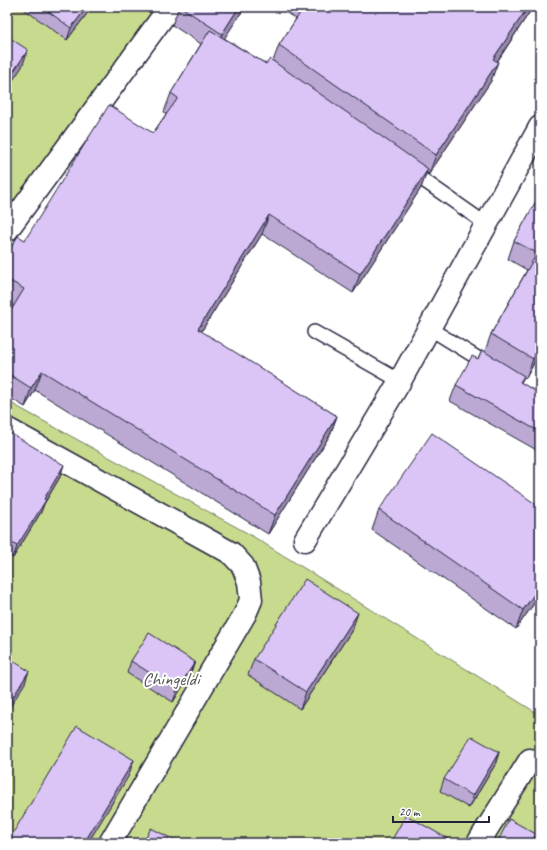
<svg xmlns="http://www.w3.org/2000/svg" width="547" height="850" font-family="Caveat,sans-serif">
<style>
.green{fill:#c8da8e;stroke:#757e64}
.lines{fill:none;stroke-linecap:round;stroke-linejoin:round}
.lane-casing{stroke:#22223b;stroke-width:16}
.street-casing{stroke:#22223b;stroke-width:25}
.lane{stroke:#fff;stroke-width:13}
.street{stroke:#fff;stroke-width:22}
.wall{fill:#bba9d4;stroke:#22223b}
.shaded-wall{fill:#998aac;stroke:#22223b}
.building{fill:#dac5f6;stroke:#22223b}
.labels{text-anchor:middle;dominant-baseline:central;stroke-width:4;stroke-linejoin:round;paint-order:stroke}
.park-label{font-size:19px;fill:#545954;stroke:#fff}
</style>
<rect width="100%" height="100%" fill="#fff"/>
<filter id="ink" filterUnits="userSpaceOnUse"><feTurbulence type="fractalNoise" baseFrequency=".025" numOctaves="2"/><feDisplacementMap in="SourceGraphic" scale="8" xChannelSelector="R" yChannelSelector="G"/><feConvolveMatrix kernelMatrix="1 2 1 2 8 2 1 2 1" color-interpolation-filters="sRGB"/></filter>
<g filter="url(#ink)">
<g class="green">
<path d="M7 7H164L7 246Z"/>
<path d="M7 401 249 534 540 715V843H7Z"/>
</g>
<g class="lines">
<defs>
<g id="lane">
<path d="M409 170 486 224"/>
<path d="M429 328 492 367"/>
<path d="M314 332 400 381"/>
</g>
<g id="street">
<path d="M7 230 170 7"/>
<path d="M7 429 231 553 243 566 249 582 251 600 245 614 110 843"/>
<path d="M305 540 400 381 540 127"/>
<path d="M478 843 530 760"/>
</g>
</defs>
<use href="#lane" class="lane-casing"/>
<use href="#street" class="street-casing"/>
<use href="#lane" class="lane"/>
<use href="#street" class="street"/>
</g>
<g class="wall">
<path d="M21 7H92L67 40Z"/>
<path d="M179 7H245L224 38 266 64 273 61 279 45 296 19 277 7H533L497 62 491 81 429 174 426 173 421 188 353 293 262 234 201 332 337 416 330 435 268 534 35 390 25 407 7 396V317L14 306 7 302V254L25 240 153 133 166 114 164 112 171 93 201 44 172 25Z"/>
<path d="M540 194V352L526 378 524 377 521 383 540 394V452L450 401 456 385 478 359 485 351 491 334 527 270 508 259 514 241Z"/>
<path d="M7 431 60 477 44 504 41 512 13 558 7 554Z"/>
<path d="M379 510 540 595 516 629 372 530Z"/>
<path d="M352 630 300 709 248 675 254 659Z"/>
<path d="M131 661 195 662 190 674 173 702 127 673Z"/>
<path d="M499 752 495 765 469 808 440 791 444 779Z"/>
</g>
<g class="shaded-wall">
<path d="M87 7H92L67 40 71 28Z"/>
<path d="M239 7H245L215 53 222 34Z"/>
<path d="M528 7H533L486 78 493 59Z"/>
<path d="M28 50 22 67 7 89V81Z"/>
<path d="M498 62 491 81 429 174 436 155Z"/>
<path d="M428 169 421 188 353 293 360 274Z"/>
<path d="M269 215 262 234 191 348 198 329Z"/>
<path d="M540 346V352L526 378 533 359Z"/>
<path d="M42 371 35 390 25 407 31 388Z"/>
<path d="M337 416 330 435 268 534 275 515Z"/>
<path d="M64 465 60 477 44 504 41 512 13 558 17 546 44 499Z"/>
<path d="M540 586V595L516 629 523 610Z"/>
<path d="M358 613 352 630 300 709 306 692Z"/>
<path d="M195 662 190 674 173 702 177 690Z"/>
<path d="M29 671 25 683 7 712V707Z"/>
<path d="M499 752 495 765 469 808 473 796Z"/>
<path d="M134 760 128 777 88 843H84Z"/>
</g>
<g class="building">
<path d="M42 7H87L71 28Z"/>
<path d="M181 7H239L222 34Z"/>
<path d="M304 7H528L493 59 498 62 436 155 279 45Z"/>
<path d="M210 30 266 64 270 59 428 169 360 274 269 215 198 329 337 416 275 515 42 371 31 388 7 373V317L24 289 7 279V254L18 236 25 240 109 105 153 133 178 98 171 93Z"/>
<path d="M7 36 28 50 7 81Z"/>
<path d="M540 194V346L533 359 491 334 537 253 514 241Z"/>
<path d="M482 350 524 376 520 382 540 394V432L456 385 472 356 478 359Z"/>
<path d="M7 431 64 465 44 499 46 500 17 546 7 540Z"/>
<path d="M432 433 540 507V586L523 610 379 510Z"/>
<path d="M305 579 358 613 306 692 254 659Z"/>
<path d="M149 633 195 662 177 690 131 661Z"/>
<path d="M7 657 29 671 7 707Z"/>
<path d="M77 726 134 760 84 843H7Z"/>
<path d="M471 736 499 752 473 796 444 779Z"/>
<path d="M406 815 455 843H390Z"/>
<path d="M509 819 536 834 531 843H497Z"/>
<path d="M151 828 180 843H143Z"/>
</g>
</g>
<g class="labels">
<g class="park-label">
<text x="171" y="679">Chingeldi</text>
</g>
</g>
<rect width="547" height="850" fill="none" stroke="#fff" stroke-width="24"/>
<rect x="12" y="12" width="523" height="826" fill="none" stroke="#22223b" stroke-width="1.5" filter="url(#ink)"/>
<path d="M393 816v6h96v-6" fill="none" stroke="#22223b" stroke-width="2"/>
<text x="399" y="816" font-size="12" fill="#22223b" stroke="#ffffff" stroke-width="3" paint-order="stroke">20 m</text>
</svg>
